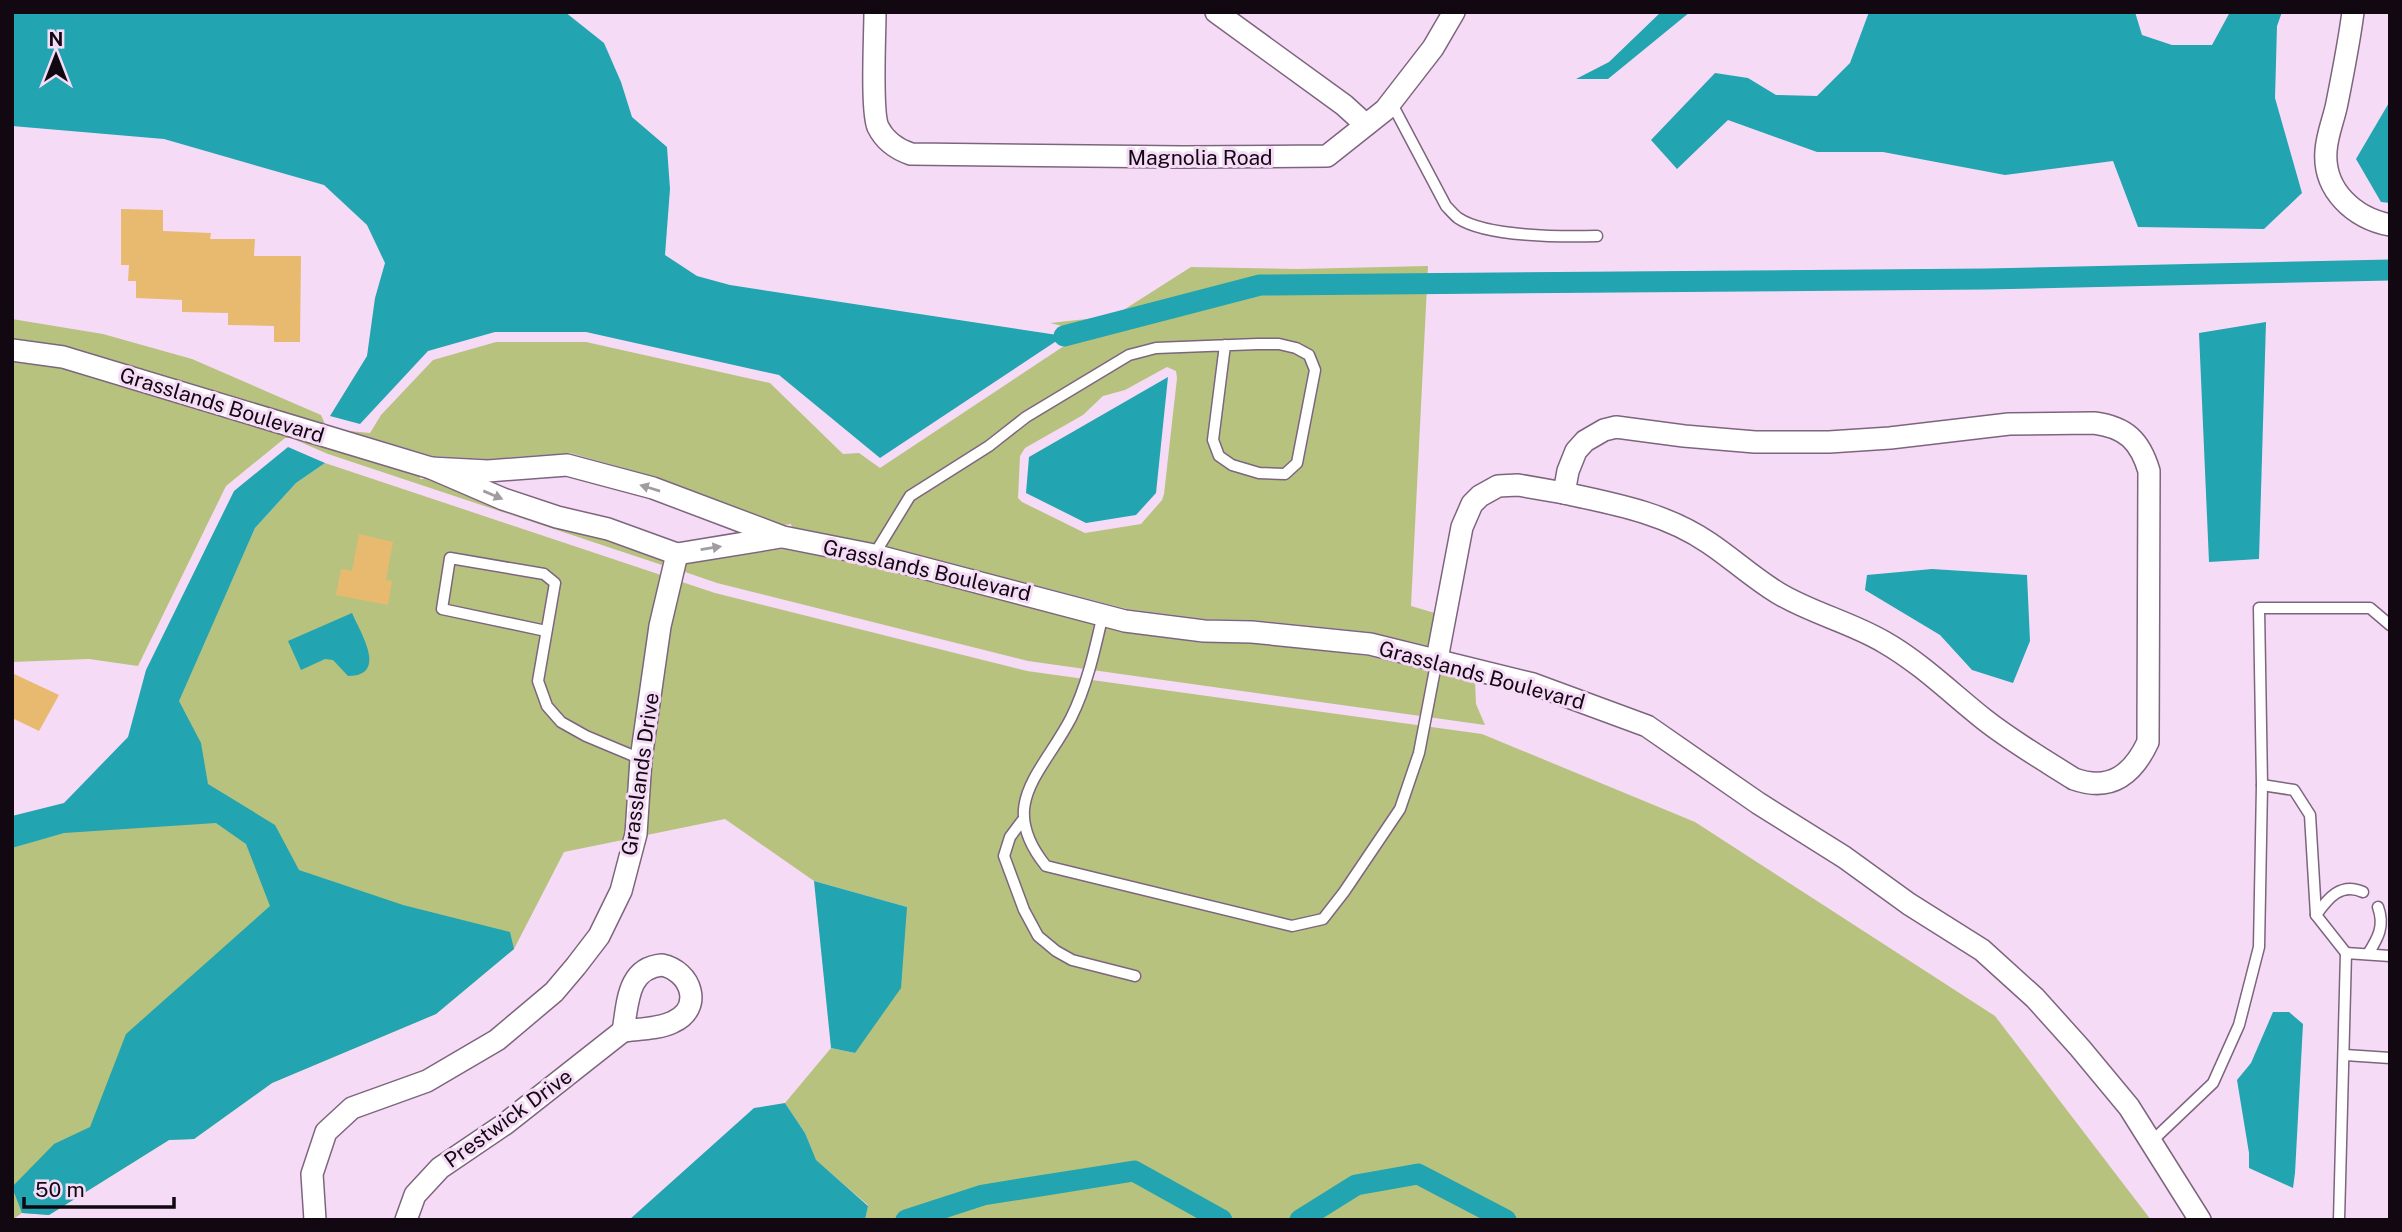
<svg xmlns="http://www.w3.org/2000/svg" width="2402" height="1232" font-family="'Public Sans',sans-serif">
<style>
.green{fill:#b7c27f;fill-rule:evenodd}
.water{fill:#22a4b1}
.lines{fill:none;stroke-linecap:round;stroke-linejoin:round}
.canal{stroke:#22a4b1;stroke-width:21}
.building{fill:#e7ba70}
.lane-casing{stroke:#7d657e;stroke-width:13}
.street-casing{stroke:#7d657e;stroke-width:24}
.lane{stroke:#fff;stroke-width:10}
.street{stroke:#fff;stroke-width:21}
.oneway{fill:#a09ca0}
.labels{text-anchor:middle;dominant-baseline:central;stroke-width:6;stroke-linejoin:round;paint-order:stroke}
.street-label{font-size:21px;fill:#110811;stroke:#f6dbf7}
</style>
<rect width="100%" height="100%" fill="#f6dbf7"/>
<g class="green">
<path d="M1428 266 1411 606 1435 613 1429 646 1370 632 1253 620 1205 619 1127 609 877 544 792 527 791 524 784 525 656 477 570 453 488 459 433 456 349 431 370 433 381 415 433 360 496 342H586L770 383 843 454 859 453 880 468 1070 342 1073 334 1070 328 1050 323 1114 316 1191 267 1298 269ZM1167 367 1176 371 1177 378 1164 494 1162 500 1141 524 1085 533 1022 502 1018 498 1020 456 1025 448 1083 415 1103 396 1125 390Z"/>
<path d="M12 319 103 334 192 359 321 415 325 424 66 346 12 338Z"/>
<path d="M12 362 61 368 420 476V479H428L501 511 554 528 605 540 663 561 662 565 328 454 291 438H285L226 486 138 666 89 659 12 662Z"/>
<path d="M325 463 715 593 1027 671 1482 734 1695 822 1995 1016 2151 1220H865L868 1205 815 1160 805 1133 785 1103 831 1048 855 1053 907 907 814 881 725 819 564 852 514 949 436 1014 272 1083 194 1139 169 1140 49 1215 22 1213 12 1220V848L64 832 178 701 255 528 296 483Z"/>
<path d="M782 549 873 566 1124 632 1203 643H1251L1368 656 1475 681 1476 704 1485 725 1028 661 717 583 682 571 684 564Z"/>
</g>
<g class="water">
<path d="M12 12H565L604 43 621 82 632 117 667 147 670 189 665 255 697 276 730 285 1064 336 880 458 779 375 586 332H495L428 351 360 424 330 416 367 356 375 298 385 263 367 225 324 185 164 139 12 126Z"/>
<path d="M1661 12H1690L1608 79H1576L1609 62Z"/>
<path d="M1869 12H2135L2142 35 2172 45H2212L2230 12H2282L2277 26 2275 98 2302 193 2264 229 2138 227 2113 161 2005 175 1883 152H1817L1728 120 1677 169 1651 140 1715 73 1748 78 1776 95 1817 96 1850 63Z"/>
<path d="M2390 101V203L2381 202 2356 159Z"/>
<path d="M2266 322 2259 559 2209 562 2199 333Z"/>
<path d="M1168 377 1156 493 1136 515 1086 523 1026 493 1029 457Z"/>
<path d="M288 447 325 463 296 483 255 528 179 701 201 743 208 784 275 825 299 870 403 905 510 932 514 949 436 1014 272 1083 194 1139 169 1140 49 1215 22 1213 12 1187 54 1144 90 1127 126 1034 270 906 246 844 216 823 64 833 12 848V816L64 803 128 737 146 670 234 491Z"/>
<path d="M1932 569 2027 575 2030 641 2013 683 1972 670 1940 635 1865 590 1867 575Z"/>
<path d="M352 613C360 632 389 676 348 676L333 660 325 659 301 670 288 641Z"/>
<path d="M814 881 907 907 901 988 855 1053 831 1048Z"/>
<path d="M2273 1012H2289L2303 1024 2295 1173 2293 1188 2249 1168V1153L2237 1080 2251 1063Z"/>
<path d="M785 1103 805 1133 816 1160 868 1206 865 1220H629L754 1108Z"/>
</g>
<g class="lines">
<g class="canal">
<path d="M1064 336 1260 285 1986 279 2390 270"/>
<path d="M906 1220 983 1195 1134 1171 1222 1220"/>
<path d="M1300 1220 1356 1185 1418 1174 1506 1220"/>
</g>
</g>
<g class="building">
<path d="M121 209 163 210V231L211 233 210 239H255L254 256H301L300 342H274V326L228 325V313L182 312V300L136 298V281H128L129 265H121Z"/>
<path d="M359 534 393 542 386 580 392 581 388 605 336 595 341 569 352 571Z"/>
<path d="M12 673 59 695 39 731 12 718Z"/>
</g>
<g class="lines">
<defs>
<g id="lane">
<path d="M1391 102 1446 206C1450 210 1454 215 1458 218 1486 237 1563 237 1597 236"/>
<path d="M874 555 910 496 989 446 1026 417 1129 355 1156 348 1257 344H1279L1296 348 1309 355 1315 370 1297 463 1285 474 1259 473 1232 465 1219 456 1213 440 1225 345"/>
<path d="M1103 614C1095 649 1087 686 1071 718 1042 774 996 804 1046 866L1292 926 1323 919 1344 892 1400 809 1419 753 1437 659"/>
<path d="M546 631 442 609 450 558 544 574 555 583 538 681 547 706 561 722 586 736 641 759"/>
<path d="M1022 821 1010 837 1004 856 1024 910 1038 936 1056 951 1072 960 1135 976"/>
<path d="M2316 915C2328 898 2341 882 2363 892"/>
<path d="M2346 953 2316 915 2310 815 2294 790 2262 785 2259 608H2370L2390 625"/>
<path d="M2368 954C2378 938 2385 926 2378 907"/>
<path d="M2345 1055 2390 1058"/>
<path d="M2151 1142 2213 1083 2239 1025 2259 947 2262 785"/>
<path d="M2339 1220 2346 953 2390 956"/>
</g>
<g id="street">
<path d="M875 12C875 35 871 111 878 127 885 141 896 149 911 154L1183 157 1327 156 1385 110 1433 48 1454 12"/>
<path d="M1216 12 1344 105 1366 125"/>
<path d="M2353 12C2349 43 2343 73 2337 103 2334 119 2327 134 2326 151 2323 190 2354 218 2390 225"/>
<path d="M12 350 63 357 431 468 503 499 557 517 608 529 677 554 781 537"/>
<path d="M2094 423C2126 427 2140 441 2149 471L2148 742C2133 774 2111 792 2074 779 2044 760 2013 742 1985 720 1952 694 1921 663 1884 642 1850 622 1811 613 1778 593 1753 578 1733 559 1709 543 1665 513 1615 504 1564 493L1568 471 1576 451 1585 441 1604 430 1616 427 1684 436 1755 442H1829L1890 438 2009 424Z"/>
<path d="M431 468 488 471 567 465 653 488 783 537 874 555 1125 621 1204 631 1252 632 1370 644 1533 684 1647 726 1758 803 1844 857 1909 904 1982 950 2035 998 2080 1048 2129 1107 2200 1220"/>
<path d="M1437 659 1462 527 1472 504 1480 496 1498 486 1518 485 1564 493"/>
<path d="M662 965C691 971 704 1008 673 1022 659 1029 638 1029 623 1031 628 1003 627 968 662 965Z"/>
<path d="M315 1220 312 1174 326 1132 352 1108 427 1081 497 1040 554 992 576 966 599 936 621 891 636 834 641 759 660 626 677 554"/>
<path d="M406 1220 415 1195 440 1168 505 1124 623 1031"/>
</g>
</defs>
<use href="#lane" class="lane-casing"/>
<use href="#street" class="street-casing"/>
<use href="#lane" class="lane"/>
<use href="#street" class="street"/>
</g>
<defs><path id="oneway-solid" d="M-6-.8H1V-3.2L6.5 0L1 3.2V.8H-6Z" transform="scale(1.75)"/></defs>
<g class="oneway">
<use href="#oneway-solid" transform="translate(650 488) rotate(-163)"/>
<use href="#oneway-solid" transform="translate(493 495) rotate(23)"/>
<use href="#oneway-solid" transform="translate(711 548) rotate(-9)"/>
</g>
<g class="labels">
<g class="street-label">
<text x="1200" y="157">Magnolia Road</text>
<text transform="translate(222 405) rotate(17)">Grasslands Boulevard</text>
<text transform="translate(927 570) rotate(13)">Grasslands Boulevard</text>
<text transform="translate(1482 675) rotate(15)">Grasslands Boulevard</text>
<text transform="translate(640 774) rotate(-82)">Grasslands Drive</text>
<text transform="translate(508 1118) rotate(-36)">Prestwick Drive</text>
</g>
</g>
<rect width="2402" height="1232" fill="none" stroke="#110811" stroke-width="28"/>
<g transform="translate(56 56)" stroke="#f6dbf7" stroke-width="5" paint-order="stroke">
<path d="M0-5L12 26L0 18L-12 26Z" fill="#110811"/>
<text y="-10" font-size="19" font-weight="bold" text-anchor="middle" fill="#110811">N</text>
</g>
<path d="M24 1197v10h150v-10" fill="none" stroke="#110811" stroke-width="3.5"/>
<text x="35" y="1197" font-size="21" fill="#110811" stroke="#f6dbf7" stroke-width="5" paint-order="stroke">50 m</text>
</svg>
